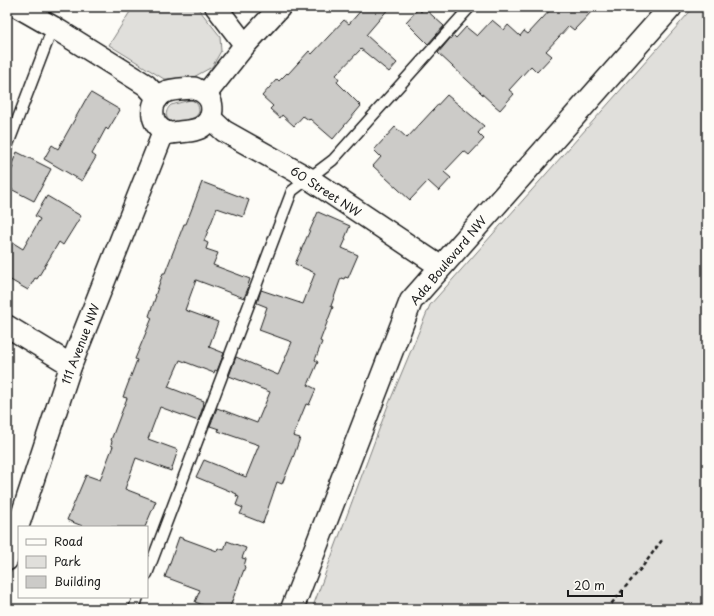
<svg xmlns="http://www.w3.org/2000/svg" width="714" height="616" font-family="'Playpen Sans',sans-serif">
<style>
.green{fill:#e0dfdb;stroke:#7e7e7c}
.building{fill:#cccbc8;stroke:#1c1c1c}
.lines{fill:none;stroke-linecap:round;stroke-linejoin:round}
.lane-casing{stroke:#1c1c1c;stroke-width:13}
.street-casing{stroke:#1c1c1c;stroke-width:24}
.secondary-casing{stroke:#1c1c1c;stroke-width:25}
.path{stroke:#1c1c1c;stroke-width:2.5;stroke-dasharray:4 3;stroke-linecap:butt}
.lane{stroke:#fdfcf7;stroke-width:10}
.street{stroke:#fdfcf7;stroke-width:21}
.secondary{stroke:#fdfcf7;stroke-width:22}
.labels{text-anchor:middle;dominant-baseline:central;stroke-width:3.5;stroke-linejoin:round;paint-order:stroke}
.street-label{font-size:12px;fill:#1c1c1c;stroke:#fdfcf7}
</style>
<rect width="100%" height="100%" fill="#fdfcf7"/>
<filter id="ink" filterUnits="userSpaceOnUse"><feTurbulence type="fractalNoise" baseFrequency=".025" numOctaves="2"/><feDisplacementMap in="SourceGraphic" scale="8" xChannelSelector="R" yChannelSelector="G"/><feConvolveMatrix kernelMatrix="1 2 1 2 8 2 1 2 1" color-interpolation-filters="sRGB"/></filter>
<g filter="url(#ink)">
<g class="green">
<path d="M133 7H197L220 36 221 51 212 67 190 79H164L109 45Z"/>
<path d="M694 7H707V609H312L387 408 430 305 680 23Z"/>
<path d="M190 100C197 101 199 106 199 112 197 115 197 115 195 117 192 119 177 123 173 122 164 120 165 110 171 105Z"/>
</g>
<g class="building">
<path d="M364 7H390L366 35 397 63 389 72 361 49 336 75 339 79 337 82 361 106 333 139 310 119 309 120 303 116 294 126 282 115 280 118 270 109 273 106 262 96 277 79 279 81 287 73 288 74 309 51 312 54 344 20 349 24Z"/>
<path d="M553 7H596L574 30 569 26 546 51 552 56 537 72 531 66 509 90 514 94 500 110 494 105 438 53 453 35 456 38 466 27 477 36 492 20 504 30 508 25 520 36 524 31 528 34Z"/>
<path d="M424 8 444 26 428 44 406 22 418 9 421 12Z"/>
<path d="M91 93 120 110 108 130 106 128 92 154 96 157 82 181 44 159 52 145 58 149 86 99H87Z"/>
<path d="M447 95 484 126 478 133 484 139 469 155 464 151 444 172 451 178 439 191 428 181 410 200 373 166 381 157 374 150 395 127 407 138Z"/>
<path d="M17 152 51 169 34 201 7 187V179L13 167 11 166Z"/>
<path d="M202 182 249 200 243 217 217 208 204 241 208 243 206 249 218 253 213 265 250 279 248 285 249 286 244 298 196 280 185 310 218 322 209 347 224 353 217 371 215 370 214 373 180 360 168 387 204 401 203 404H204L198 421 160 407 148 439 178 450 171 471 136 458 125 489 156 501 145 527H85L67 520 86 475 100 480 113 446 111 445 112 441 111 440 127 398 123 397 137 360 135 359 152 318 149 316 156 296H155L163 273H165L184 224H186Z"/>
<path d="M47 196 81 216 63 245 59 242 37 279 35 278 28 290 7 278V239L23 249 40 219 35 216Z"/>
<path d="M318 212 350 226 345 238 346 239 342 248 358 255 348 278 345 277 344 279 341 278 331 306 333 307 320 341 322 342 315 360 318 362 308 385 316 389 309 405 306 404 293 436 300 438 294 455 282 484 277 482 263 523 240 514 243 508 236 505 239 497 236 496 237 494 196 477 204 460 246 477 259 445 218 431 219 429 210 426 217 408 257 423 270 392 229 376 236 357 278 375 279 373 292 342 259 330 267 307 257 303 261 290 303 304 315 273 295 264Z"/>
<path d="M179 537 217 551 218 548 224 550 227 541 246 548 242 558 246 559 244 566 245 567 229 609H201L203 605 195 602 200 590 165 577Z"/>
</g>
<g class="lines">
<defs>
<g id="lane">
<path d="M7 147 53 27"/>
<path d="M147 574 292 191 333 160 470 7"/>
<path d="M134 609 138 597"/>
</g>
<g id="street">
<path d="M18 7 53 27 146 85 158 98"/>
<path d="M216 7 245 45"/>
<path d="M194 88C198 90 202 91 205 94 215 102 214 119 203 126 197 131 188 131 180 132 173 133 168 134 162 130 149 121 150 101 163 93 172 88 185 89 194 88Z"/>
<path d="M206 94 245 45 280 7"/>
<path d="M210 118 224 131 308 178 441 267"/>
<path d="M7 326 71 365"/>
<path d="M7 560 71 365 164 131"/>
</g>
<path id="secondary" d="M292 609 411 301 671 7"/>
</defs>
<use href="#lane" class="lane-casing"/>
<use href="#street" class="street-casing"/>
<use href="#secondary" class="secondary-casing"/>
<path class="path" d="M607 609 643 566 662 540"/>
<use href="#lane" class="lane"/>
<use href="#street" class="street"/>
<use href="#secondary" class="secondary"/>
</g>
</g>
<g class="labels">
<g class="street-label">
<text transform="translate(326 191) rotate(33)">60 Street NW</text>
<text transform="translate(448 260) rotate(-50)">Ada Boulevard NW</text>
<text transform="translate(80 344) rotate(-69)">111 Avenue NW</text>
</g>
</g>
<rect width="714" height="616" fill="none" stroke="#fdfcf7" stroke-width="24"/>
<rect x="12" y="12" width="690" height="592" fill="none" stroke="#1c1c1c" stroke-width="1.5" filter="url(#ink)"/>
<rect x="18" y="526" width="130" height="72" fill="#fdfcf7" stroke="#a3a29f"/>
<rect x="26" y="539" width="20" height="6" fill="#fdfcf7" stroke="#a3a29f"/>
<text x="54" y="546" font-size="12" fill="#1c1c1c">Road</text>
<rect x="26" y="556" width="20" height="12" fill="#e0dfdb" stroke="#a3a29f"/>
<text x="54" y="566" font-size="12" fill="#1c1c1c">Park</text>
<rect x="26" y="576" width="20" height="12" fill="#cccbc8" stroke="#a3a29f"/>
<text x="54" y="586" font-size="12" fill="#1c1c1c">Building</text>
<path d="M568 590v6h54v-6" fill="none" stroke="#1c1c1c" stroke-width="2"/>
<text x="574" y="590" font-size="12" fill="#1c1c1c" stroke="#fdfcf7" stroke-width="3" paint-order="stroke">20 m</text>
</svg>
